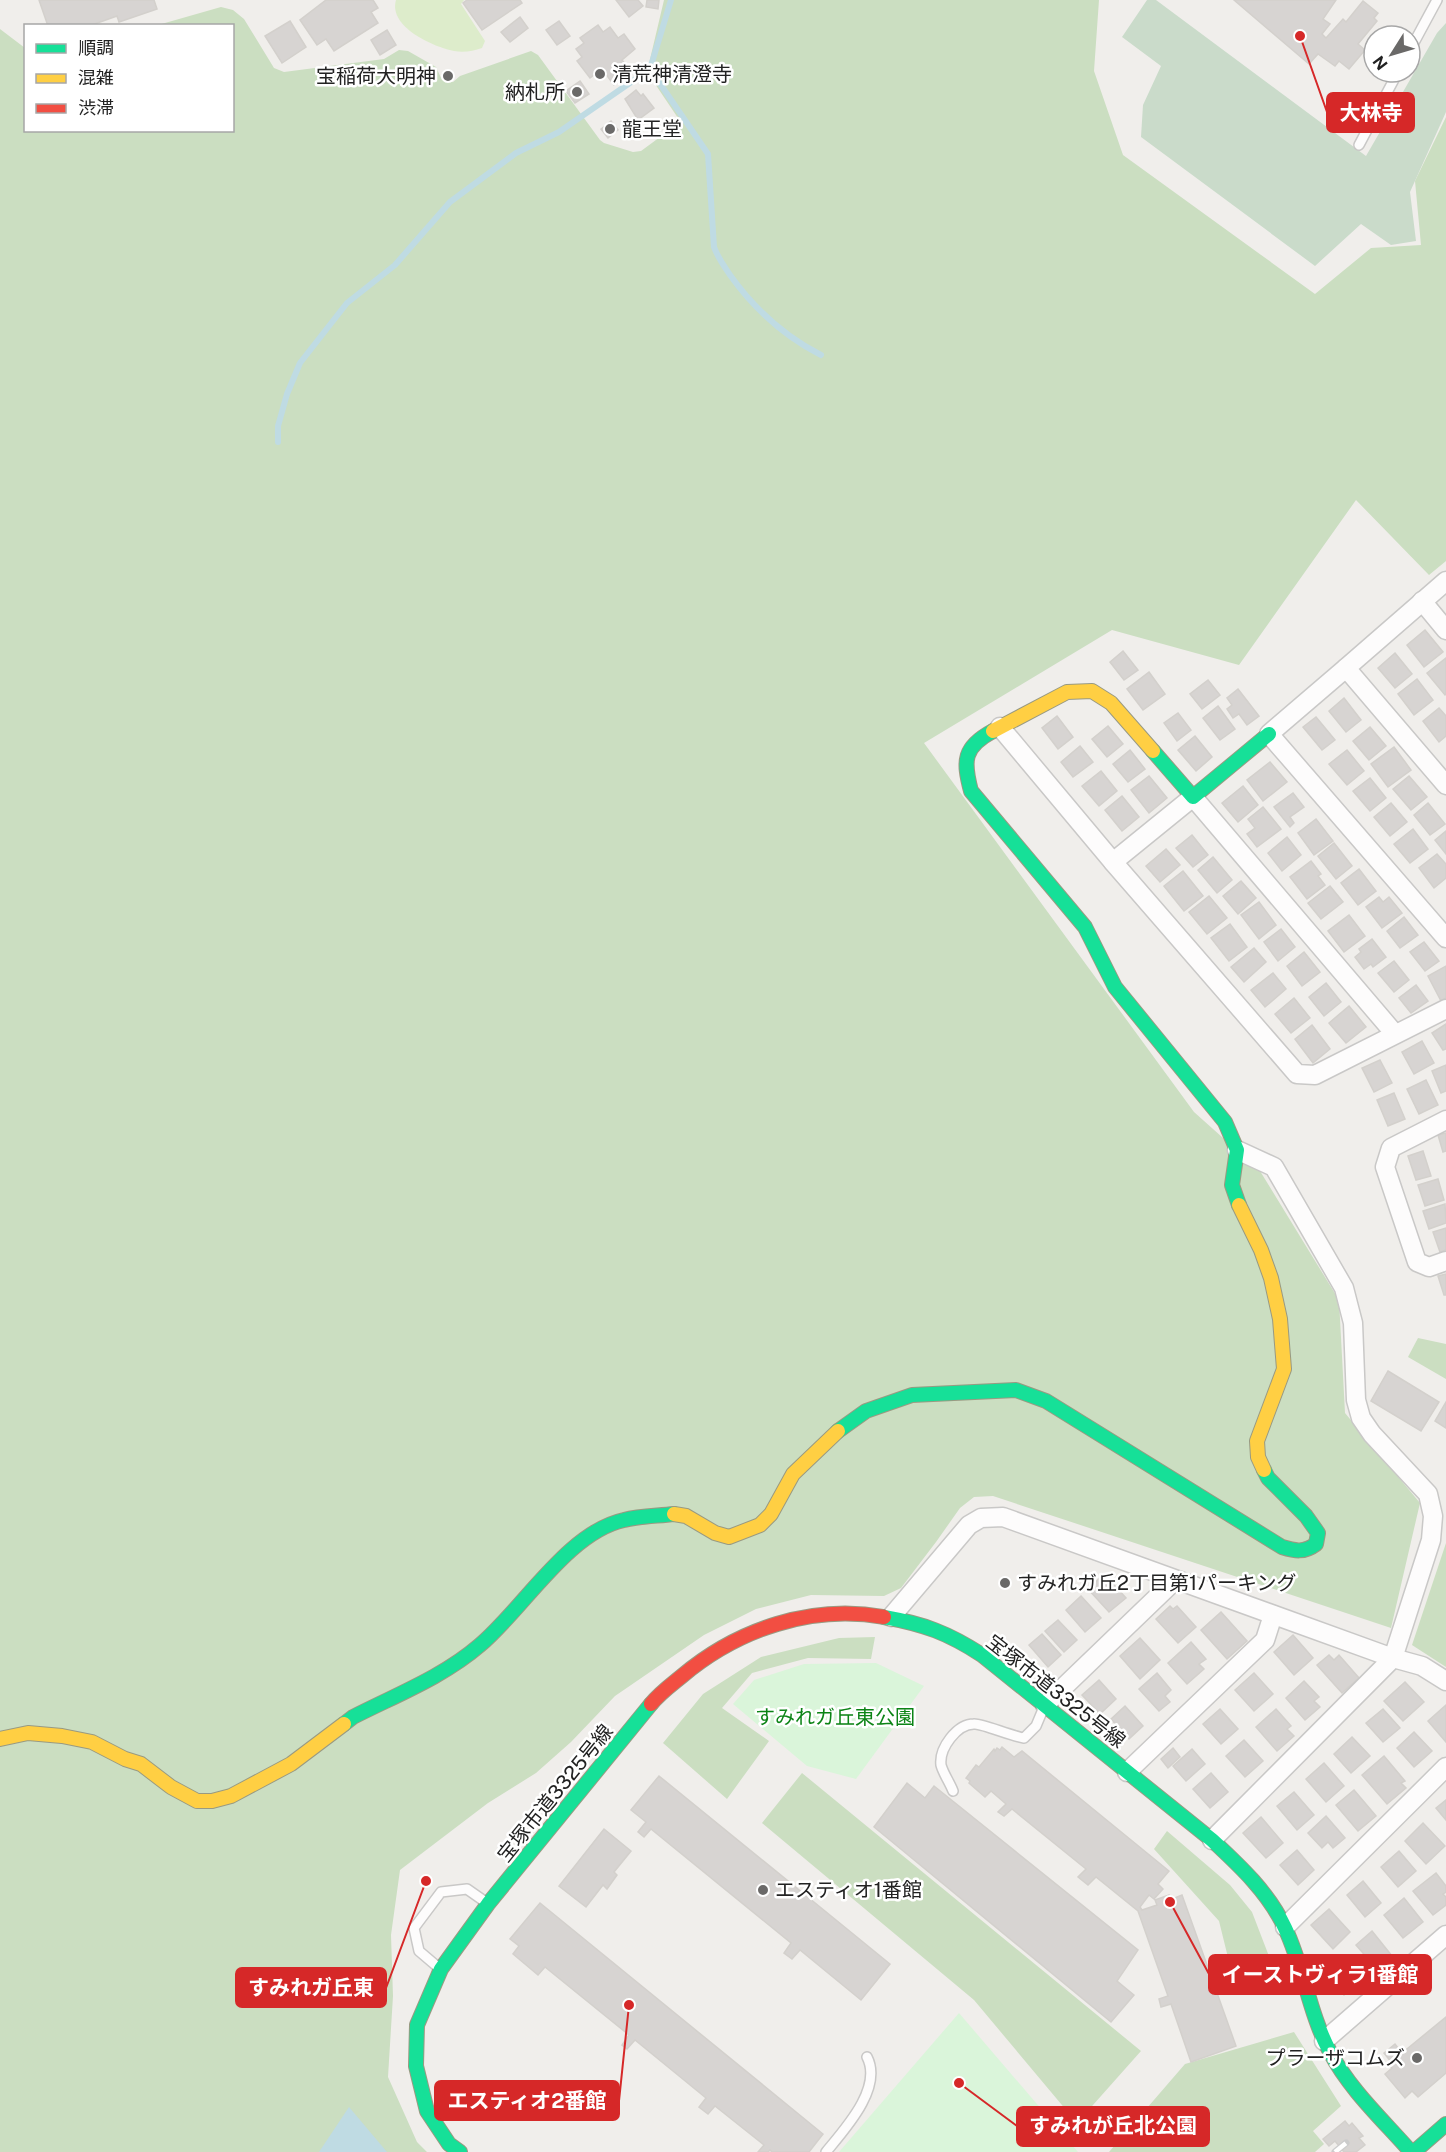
<svg xmlns="http://www.w3.org/2000/svg" width="1446" height="2152" font-family="'Public Sans','Noto Sans JP',sans-serif">
<style>
.grass{fill:#ddeccb}
.forest{fill:#cbdec1}
.cemetery{fill:#cadbca}
.park{fill:#daf5da}
.water{fill:#bfdbe3}
.lines{fill:none;stroke-linecap:round;stroke-linejoin:round}
.stream{stroke:#bfdbe3;stroke-width:6}
.building{fill:#d7d4d2;stroke:#d3d0cc;stroke-width:1.5}
.lane-casing{stroke:#c9c8c7;stroke-width:12}
.street-casing{stroke:#c9c8c7;stroke-width:21}
.fast-casing{stroke:#999a82;stroke-width:16}
.slow-casing{stroke:#999a82;stroke-width:16}
.jam-casing{stroke:#999a82;stroke-width:16}
.lane{stroke:#fdfcfc;stroke-width:9}
.street{stroke:#fdfcfc;stroke-width:18}
.fast{stroke:#16e098;stroke-width:14}
.slow{stroke:#ffcf43;stroke-width:14}
.jam{stroke:#f24e42;stroke-width:14}
.rail-casing{stroke:#ccc;stroke-width:7}
.rail{stroke:#fff;stroke-width:4.5;stroke-dasharray:14;stroke-linecap:butt}
.poi-dot{fill:#6a6968;stroke:#fff;stroke-width:2}
.labels{text-anchor:middle;dominant-baseline:central;stroke-width:5;stroke-linejoin:round;paint-order:stroke}
.poi-label{font-size:20px;fill:#222;stroke:#fff;text-anchor:start}
.street-label{font-size:20px;fill:#222;stroke:#fff}
.park-label{font-size:20px;fill:#0c8416;stroke:#fff}
.leader{fill:none;stroke:#d62828;stroke-width:2}
.callout-dot{fill:#d62828;stroke:#fff;stroke-width:2}
.callout{fill:#d62828;stroke:#d62828;stroke-width:2}
.callout-label{font-size:21px;text-anchor:middle;font-weight:bold;fill:#fff}
</style>
<rect width="100%" height="100%" fill="#f0eeeb"/>
<path class="grass" d="M396 0H464L461 4 485 41 482 48C473 51 464 53 454 51 434 47 388 27 396 0Z"/>
<g class="forest">
<path d="M664 0H1099L1094 71 1123 155 1315 294 1371 248 1421 245 1415 181 1446 117V561L1429 575 1356 500 1239 665 1112 630 924 743 1194 1112 1260 1171 1339 1300 1345 1413 1420 1503 1391 1628 993 1496 974 1497 960 1508 936 1542 901 1588 884 1596 811 1595 756 1609 704 1635 615 1696 571 1742 536 1773 488 1803 400 1870 391 1935 393 1996 388 2077 417 2142 427 2152H0V29L25 48 26 130H232V26L158 25 221 7 233 10 244 19 274 68 284 72 384 59 399 50 408 51 436 67 442 80 453 82 460 76 531 51 538 55 600 140 604 143 633 152 641 151 675 126 678 118 647 72Z"/>
<path d="M1418 1338 1446 1344V1379L1408 1357Z"/>
<path d="M1446 1543V1667L1412 1645Z"/>
<path d="M875 1637 871 1659 808 1658 752 1673 722 1708 769 1741 727 1799 663 1743 703 1694 761 1657 839 1638Z"/>
<path d="M802 1773 1141 2051 1077 2123 974 2000 762 1823Z"/>
<path d="M1167 1831 1230 1885 1252 1912 1282 1990H1236L1219 1921 1154 1849Z"/>
<path d="M1294 2032 1341 2106 1313 2131 1324 2144 1315 2152H1109L1185 2064Z"/>
</g>
<path class="cemetery" d="M1147 0H1156L1366 156 1437 33 1446 23V112L1410 192 1416 241 1391 245 1361 224 1315 266 1141 137 1143 105 1161 66 1122 37Z"/>
<g class="park">
<path d="M876 1663 924 1686 856 1779 807 1766 733 1704 754 1680 804 1664Z"/>
<path d="M959 2013 1078 2152H839Z"/>
</g>
<path class="water" d="M349 2107 387 2152H319Z"/>
<g class="lines">
<g class="stream">
<path d="M650 69 708 154 714 247C718 258 724 266 730 275 755 310 784 336 821 355"/>
<path d="M278 442V426L287 394 300 363 347 303 395 265 450 202 516 153 559 132 650 69 671 0"/>
</g>
</g>
<g class="building">
<path d="M39 0H154L157 9 119 22 117 16 89 26H48Z"/>
<path d="M326 0H373L378 8 371 12 378 23 334 51 326 39 317 45 300 20Z"/>
<path d="M467 0H520L522 3 482 30 463 3Z"/>
<path d="M616 0H638L643 6 629 17Z"/>
<path d="M647 0H659L658 9 646 7Z"/>
<path d="M1234 0H1336L1323 19 1330 24 1322 34 1326 38 1343 19 1346 22 1363 1 1378 13 1374 18 1377 21 1358 44 1365 50 1349 69 1339 61 1335 66 1318 54 1309 64Z"/>
<path d="M520 17 528 28 510 42 501 32Z"/>
<path d="M290 21 306 47 282 63 265 36Z"/>
<path d="M559 21 570 36 557 45 546 30Z"/>
<path d="M598 25 603 32 610 27 618 38 624 34 635 49 622 60 631 72 614 85 602 69 590 78 577 61 582 57 576 49 584 43 580 38Z"/>
<path d="M387 30 396 45 380 55 371 40Z"/>
<path d="M580 81 589 94 575 103 566 91Z"/>
<path d="M636 90 641 96 643 94 654 108 638 120 625 99Z"/>
<path d="M611 121 618 130 608 138 601 129Z"/>
<path d="M1425 630 1443 652 1424 667 1407 645Z"/>
<path d="M1123 651 1138 670 1124 680 1110 662Z"/>
<path d="M1395 653 1412 674 1395 688 1378 668Z"/>
<path d="M1446 658V694L1445 695 1427 673Z"/>
<path d="M1149 672 1165 694 1143 710 1127 689Z"/>
<path d="M1417 679 1433 700 1414 715 1398 694Z"/>
<path d="M1208 680 1220 695 1202 709 1190 694Z"/>
<path d="M1238 689 1259 716 1247 725 1239 714 1233 718 1227 709 1232 705 1227 698Z"/>
<path d="M1344 698 1361 720 1346 732 1329 711Z"/>
<path d="M1218 706 1235 729 1220 740 1203 718Z"/>
<path d="M1439 708 1446 716V736L1439 742 1423 721Z"/>
<path d="M1178 713 1191 730 1177 741 1164 723Z"/>
<path d="M1057 716 1073 737 1058 749 1042 728Z"/>
<path d="M1316 717 1335 740 1322 750 1303 727Z"/>
<path d="M1108 726 1123 744 1107 757 1092 739Z"/>
<path d="M1370 727 1386 746 1369 760 1353 741Z"/>
<path d="M1195 736 1212 757 1196 771 1178 750Z"/>
<path d="M1080 746 1093 762 1073 777 1061 762Z"/>
<path d="M1394 747 1411 770 1388 787 1371 764Z"/>
<path d="M1130 750 1145 769 1128 782 1113 764Z"/>
<path d="M1347 750 1364 771 1347 785 1329 764Z"/>
<path d="M1270 762 1287 782 1263 801 1247 780Z"/>
<path d="M1101 771 1117 791 1099 806 1082 786Z"/>
<path d="M1149 776 1167 798 1149 813 1131 790Z"/>
<path d="M1409 776 1427 797 1411 810 1393 789Z"/>
<path d="M1370 778 1386 798 1370 811 1353 791Z"/>
<path d="M1243 786 1258 805 1238 822 1222 803Z"/>
<path d="M1293 793 1304 807 1290 817 1294 823 1290 827 1274 807Z"/>
<path d="M1122 796 1139 817 1122 831 1105 810Z"/>
<path d="M1391 803 1407 822 1390 836 1374 817Z"/>
<path d="M1428 803 1445 824 1430 835 1414 815Z"/>
<path d="M1263 807 1281 829 1257 847 1247 834 1255 828 1248 819Z"/>
<path d="M1316 819 1333 841 1314 855 1298 833Z"/>
<path d="M1413 829 1428 849 1410 863 1394 844Z"/>
<path d="M1446 831V854L1435 840Z"/>
<path d="M1192 835 1208 855 1193 867 1176 848Z"/>
<path d="M1287 837 1301 855 1282 871 1268 853Z"/>
<path d="M1334 843 1352 866 1336 879 1318 856Z"/>
<path d="M1166 849 1180 865 1160 882 1146 866Z"/>
<path d="M1437 854 1446 864V878L1434 888 1419 868Z"/>
<path d="M1213 857 1232 880 1217 893 1198 870Z"/>
<path d="M1311 861 1321 874 1318 876 1325 885 1307 899 1290 877Z"/>
<path d="M1359 869 1376 891 1358 905 1341 883Z"/>
<path d="M1183 871 1203 896 1184 911 1164 886Z"/>
<path d="M1241 881 1256 898 1238 914 1223 896Z"/>
<path d="M1330 886 1343 902 1321 919 1308 903Z"/>
<path d="M1209 896 1227 918 1207 934 1189 912Z"/>
<path d="M1379 897 1383 902 1389 897 1402 913 1382 928 1366 907Z"/>
<path d="M1259 902 1276 925 1259 939 1241 915Z"/>
<path d="M1349 915 1365 936 1344 952 1328 931Z"/>
<path d="M1404 917 1418 935 1400 948 1387 931Z"/>
<path d="M1230 924 1247 947 1229 961 1211 938Z"/>
<path d="M1281 929 1295 947 1278 961 1264 942Z"/>
<path d="M1372 939 1386 957 1373 967 1371 964 1364 969 1355 957 1361 952 1359 949Z"/>
<path d="M1424 942 1439 961 1425 971 1410 952Z"/>
<path d="M1254 948 1266 962 1244 982 1231 967Z"/>
<path d="M1304 952 1320 972 1302 986 1287 966Z"/>
<path d="M1394 961 1409 980 1394 992 1378 973Z"/>
<path d="M1446 966V998L1441 1001 1428 976Z"/>
<path d="M1273 973 1286 989 1265 1007 1251 990Z"/>
<path d="M1326 983 1341 1002 1324 1016 1309 997Z"/>
<path d="M1416 985 1428 1001 1411 1013 1399 998Z"/>
<path d="M1294 998 1310 1018 1291 1033 1275 1014Z"/>
<path d="M1349 1006 1366 1027 1346 1043 1329 1023Z"/>
<path d="M1446 1024V1049L1443 1050 1432 1033Z"/>
<path d="M1312 1025 1330 1049 1313 1063 1295 1039Z"/>
<path d="M1422 1041 1434 1063 1414 1074 1402 1052Z"/>
<path d="M1380 1060 1392 1083 1374 1092 1362 1068Z"/>
<path d="M1446 1065V1091L1441 1093 1432 1071Z"/>
<path d="M1426 1080 1438 1105 1419 1114 1407 1089Z"/>
<path d="M1394 1093 1405 1119 1388 1126 1377 1100Z"/>
<path d="M1446 1133V1151L1443 1152 1438 1135Z"/>
<path d="M1423 1151 1431 1176 1416 1180 1408 1156Z"/>
<path d="M1438 1179 1444 1200 1425 1206 1418 1185Z"/>
<path d="M1445 1204 1446 1223 1429 1229 1423 1211Z"/>
<path d="M1446 1228V1250L1440 1252 1433 1232Z"/>
<path d="M1446 1274V1295H1444L1438 1276Z"/>
<path d="M1388 1371 1439 1402 1421 1431 1371 1401Z"/>
<path d="M1446 1402V1428L1435 1421Z"/>
<path d="M1104 1574 1126 1598 1109 1612 1088 1589Z"/>
<path d="M1081 1596 1101 1618 1085 1632 1066 1610Z"/>
<path d="M1170 1606 1173 1609 1177 1606 1196 1627 1178 1643 1156 1619Z"/>
<path d="M1221 1612 1247 1641 1227 1659 1201 1630Z"/>
<path d="M1058 1620 1077 1640 1064 1652 1045 1631Z"/>
<path d="M1042 1634 1061 1655 1048 1667 1029 1645Z"/>
<path d="M1293 1635 1313 1658 1294 1675 1274 1652Z"/>
<path d="M1140 1638 1160 1660 1140 1679 1120 1656Z"/>
<path d="M1191 1642 1206 1659 1199 1664 1204 1669 1187 1684 1168 1663Z"/>
<path d="M1329 1655 1334 1660 1339 1655 1359 1678 1342 1693 1317 1665Z"/>
<path d="M1157 1673 1171 1690 1165 1696 1170 1702 1159 1711 1139 1689Z"/>
<path d="M1254 1673 1273 1694 1254 1711 1235 1690Z"/>
<path d="M1099 1680 1116 1699 1100 1714 1082 1695Z"/>
<path d="M1304 1681 1319 1697 1314 1701 1320 1707 1305 1720 1286 1698Z"/>
<path d="M1405 1682 1424 1702 1403 1721 1384 1701Z"/>
<path d="M1446 1705V1742L1428 1721Z"/>
<path d="M1125 1706 1143 1726 1129 1739 1111 1719Z"/>
<path d="M1220 1709 1238 1729 1221 1744 1203 1724Z"/>
<path d="M1276 1709 1291 1726 1287 1729 1294 1736 1277 1751 1256 1727Z"/>
<path d="M1383 1709 1400 1728 1383 1742 1366 1723Z"/>
<path d="M1414 1732 1432 1751 1414 1767 1397 1748Z"/>
<path d="M1352 1737 1370 1756 1351 1773 1334 1754Z"/>
<path d="M1244 1740 1263 1761 1245 1777 1226 1756Z"/>
<path d="M1002 1747 1014 1757 1022 1751 1169 1871 1158 1884 1163 1889 1154 1899 1149 1895 1140 1907 1142 1910 1157 1905 1155 1900 1169 1895 1170 1900 1182 1895 1236 2046 1191 2062 1171 2004 1161 2007 1159 1999 1168 1996 1138 1911 1096 1877 1088 1885 1078 1877 1086 1869 1012 1809 1004 1816 998 1812 1006 1804 991 1791 985 1797 969 1783 970 1781 966 1778 976 1765 979 1767 994 1749 995 1751 997 1748 1000 1750Z"/>
<path d="M1173 1748 1180 1757 1168 1768 1161 1759Z"/>
<path d="M1192 1749 1205 1764 1186 1781 1173 1766Z"/>
<path d="M1384 1756 1405 1781 1401 1783 1406 1788 1387 1804 1362 1775Z"/>
<path d="M1324 1763 1344 1786 1326 1802 1306 1779Z"/>
<path d="M1211 1773 1228 1792 1210 1808 1193 1789Z"/>
<path d="M659 1776 890 1964 861 2000 800 1950 792 1959 784 1953 791 1943 651 1829 644 1837 638 1832 646 1822 631 1810Z"/>
<path d="M907 1783 925 1798 934 1786 1138 1950 1117 1981 1134 1995 1111 2022 874 1827Z"/>
<path d="M1354 1790 1376 1816 1358 1831 1336 1805Z"/>
<path d="M1294 1792 1314 1815 1297 1830 1277 1806Z"/>
<path d="M1446 1800V1820L1436 1808Z"/>
<path d="M1326 1816 1345 1838 1333 1848 1328 1842 1322 1848 1308 1833Z"/>
<path d="M1261 1817 1283 1843 1266 1858 1243 1833Z"/>
<path d="M1423 1823 1445 1846 1426 1864 1405 1841Z"/>
<path d="M604 1829 631 1851 614 1872 617 1875 607 1889 603 1885 586 1907 559 1886Z"/>
<path d="M1297 1850 1314 1870 1298 1885 1280 1865Z"/>
<path d="M1399 1851 1416 1871 1398 1887 1381 1867Z"/>
<path d="M1436 1873 1446 1886V1892L1443 1894 1446 1897V1905L1433 1915 1413 1891Z"/>
<path d="M1363 1881 1381 1903 1365 1917 1347 1895Z"/>
<path d="M1404 1898 1423 1922 1403 1938 1384 1915Z"/>
<path d="M540 1903 823 2134 809 2152H772L770 2150 768 2152H758L764 2145 715 2106 708 2114 699 2107 706 2098 635 2040 627 2049 622 2045 629 2035 545 1967 538 1975 513 1954 519 1946 510 1939Z"/>
<path d="M1329 1909 1350 1932 1333 1949 1311 1925Z"/>
<path d="M1372 1931 1392 1956 1377 1969 1356 1945Z"/>
<path d="M1340 1957 1360 1983 1344 1995 1325 1968Z"/>
<path d="M1446 2017V2073L1418 2097 1412 2091 1405 2098 1385 2074 1392 2068 1389 2066 1392 2063 1384 2053 1395 2044 1402 2053Z"/>
<path d="M1345 2121 1349 2126 1352 2123 1363 2136 1359 2138 1365 2145 1356 2152H1344L1335 2141 1329 2146 1323 2139Z"/>
</g>
<g class="lines">
<defs>
<g id="lane">
<path d="M1410 50 1437 0"/>
<path d="M1359 145 1398 72"/>
<path d="M953 1791C950 1783 943 1773 941 1765 939 1748 957 1724 974 1724 981 1723 1011 1736 1024 1738L1036 1726 1044 1707"/>
<path d="M439 1968 419 1951 414 1928 441 1892 467 1889 487 1903"/>
<path d="M826 2152C845 2129 883 2088 867 2057"/>
</g>
<g id="street">
<path d="M1446 581 1346 668 1446 785"/>
<path d="M1422 601 1446 630"/>
<path d="M1346 668 1269 734 1446 938"/>
<path d="M1000 727 1113 862 1193 797 1395 1034"/>
<path d="M1113 862 1297 1074 1315 1075 1446 1009"/>
<path d="M1446 1120 1391 1148 1385 1167 1417 1262 1429 1267 1446 1261"/>
<path d="M891 1617 969 1525 981 1518 1003 1517 1393 1658 1422 1666 1446 1681"/>
<path d="M1045 1705 1175 1580"/>
<path d="M1127 1772 1265 1640 1273 1615"/>
<path d="M1212 1840 1393 1658 1431 1540 1433 1516 1428 1494 1372 1434 1361 1418 1356 1400 1353 1323 1344 1288 1274 1167 1237 1150"/>
<path d="M1285 1927 1446 1767"/>
<path d="M1324 2041 1446 1935"/>
</g>
<g id="fast">
<path d="M993 731C963 747 963 761 971 791L1085 927 1115 987 1225 1122 1237 1150 1232 1185 1239 1205"/>
<path d="M1153 751 1193 797 1269 734"/>
<path d="M838 1431 866 1411 912 1395 1016 1390 1046 1401 1282 1547C1295 1551 1304 1553 1316 1544L1318 1533 1306 1516 1268 1478 1264 1470"/>
<path d="M884 1617C924 1624 948 1633 982 1655L1212 1840C1240 1866 1269 1893 1285 1928 1304 1968 1309 2013 1330 2052 1350 2090 1383 2120 1411 2152"/>
<path d="M344 1724 353 1717C396 1695 443 1677 480 1645 523 1609 568 1532 624 1520 640 1516 658 1516 674 1514"/>
<path d="M460 2152 449 2144 427 2111 416 2066 417 2025 441 1969 488 1904 651 1704"/>
<path d="M1414 2152 1446 2124"/>
</g>
<g id="slow">
<path d="M993 731 1067 692 1092 691 1111 703 1153 751"/>
<path d="M1239 1205 1261 1250 1271 1278 1280 1319 1284 1369 1257 1441 1258 1457 1264 1470"/>
<path d="M674 1514 686 1516 715 1533 729 1537 760 1525 771 1514 793 1474 838 1431"/>
<path d="M0 1739 28 1733 62 1736 92 1742 125 1759 141 1764 171 1787 197 1801H212L231 1796 291 1764 344 1724"/>
</g>
<path id="jam" d="M651 1704C660 1693 671 1685 682 1676 738 1629 812 1604 884 1617"/>
</defs>
<use href="#lane" class="lane-casing"/>
<use href="#street" class="street-casing"/>
<use href="#fast" class="fast-casing"/>
<use href="#slow" class="slow-casing"/>
<use href="#jam" class="jam-casing"/>
<use href="#lane" class="lane"/>
<use href="#street" class="street"/>
<use href="#fast" class="fast"/>
<use href="#slow" class="slow"/>
<use href="#jam" class="jam"/>
<defs>
<path id="rail" d="M1335 2152 1346 2143"/>
</defs>
<use href="#rail" class="rail-casing"/>
<use href="#rail" class="rail"/>
</g>
<g class="poi-dot">
<circle cx="600" cy="74" r="6"/>
<circle cx="448" cy="76" r="6"/>
<circle cx="577" cy="92" r="6"/>
<circle cx="610" cy="129" r="6"/>
<circle cx="1005" cy="1583" r="6"/>
<circle cx="763" cy="1890" r="6"/>
<circle cx="1417" cy="2058" r="6"/>
</g>
<g class="labels">
<g class="poi-label">
<text x="612" y="74">清荒神清澄寺</text>
<text x="436" y="76" text-anchor="end">宝稲荷大明神</text>
<text x="565" y="92" text-anchor="end">納札所</text>
<text x="622" y="129">龍王堂</text>
<text x="1017" y="1583">すみれガ丘2丁目第1パーキング</text>
<text x="775" y="1890">エスティオ1番館</text>
<text x="1405" y="2058" text-anchor="end">プラーザコムズ</text>
</g>
<g class="street-label">
<text transform="translate(1056 1691) rotate(38)">宝塚市道3325号線</text>
<text transform="translate(555 1793) rotate(-51)">宝塚市道3325号線</text>
</g>
<g class="park-label">
<text x="835" y="1717">すみれガ丘東公園</text>
</g>
</g>
<path class="leader" d="M1300 36L1327 112M1170 1902L1209 1974M426 1881L386 1988M629 2005L619 2101M959 2083L1017 2126"/>
<g class="callout-dot">
<circle cx="1300" cy="36" r="6"/>
<circle cx="1170" cy="1902" r="6"/>
<circle cx="426" cy="1881" r="6"/>
<circle cx="629" cy="2005" r="6"/>
<circle cx="959" cy="2083" r="6"/>
</g>
<g class="callout">
<rect x="1327" y="93" width="87" height="39" rx="6"/>
<rect x="1209" y="1955" width="222" height="39" rx="6"/>
<rect x="236" y="1968" width="150" height="39" rx="6"/>
<rect x="435" y="2081" width="184" height="39" rx="6"/>
<rect x="1017" y="2107" width="192" height="39" rx="6"/>
</g>
<g class="callout-label">
<text x="1371" y="120">大林寺</text>
<text x="1320" y="1982">イーストヴィラ1番館</text>
<text x="311" y="1995">すみれガ丘東</text>
<text x="527" y="2108">エスティオ2番館</text>
<text x="1113" y="2133">すみれが丘北公園</text>
</g>
<rect x="24" y="24" width="210" height="108" fill="#ffffff" stroke="#a7a7a7" stroke-width="1.5"/>
<rect x="36" y="44" width="30" height="9" fill="#16e098" stroke="#a7a7a7" stroke-width="1.5"/>
<text x="78" y="54" font-size="18" fill="#222222">順調</text>
<rect x="36" y="74" width="30" height="9" fill="#ffcf43" stroke="#a7a7a7" stroke-width="1.5"/>
<text x="78" y="84" font-size="18" fill="#222222">混雑</text>
<rect x="36" y="104" width="30" height="9" fill="#f24e42" stroke="#a7a7a7" stroke-width="1.5"/>
<text x="78" y="114" font-size="18" fill="#222222">渋滞</text>
<g transform="translate(1392 54) rotate(233)"><circle r="28" fill="#ffffff" stroke="#a7a7a7" stroke-width="1.5"/>
<path d="M0-4.5L10 22L0 15L-10 22Z" fill="#6a6968"/>
<text y="-9" font-size="16" font-weight="bold" text-anchor="middle" fill="#222222">N</text>
</g>
</svg>
